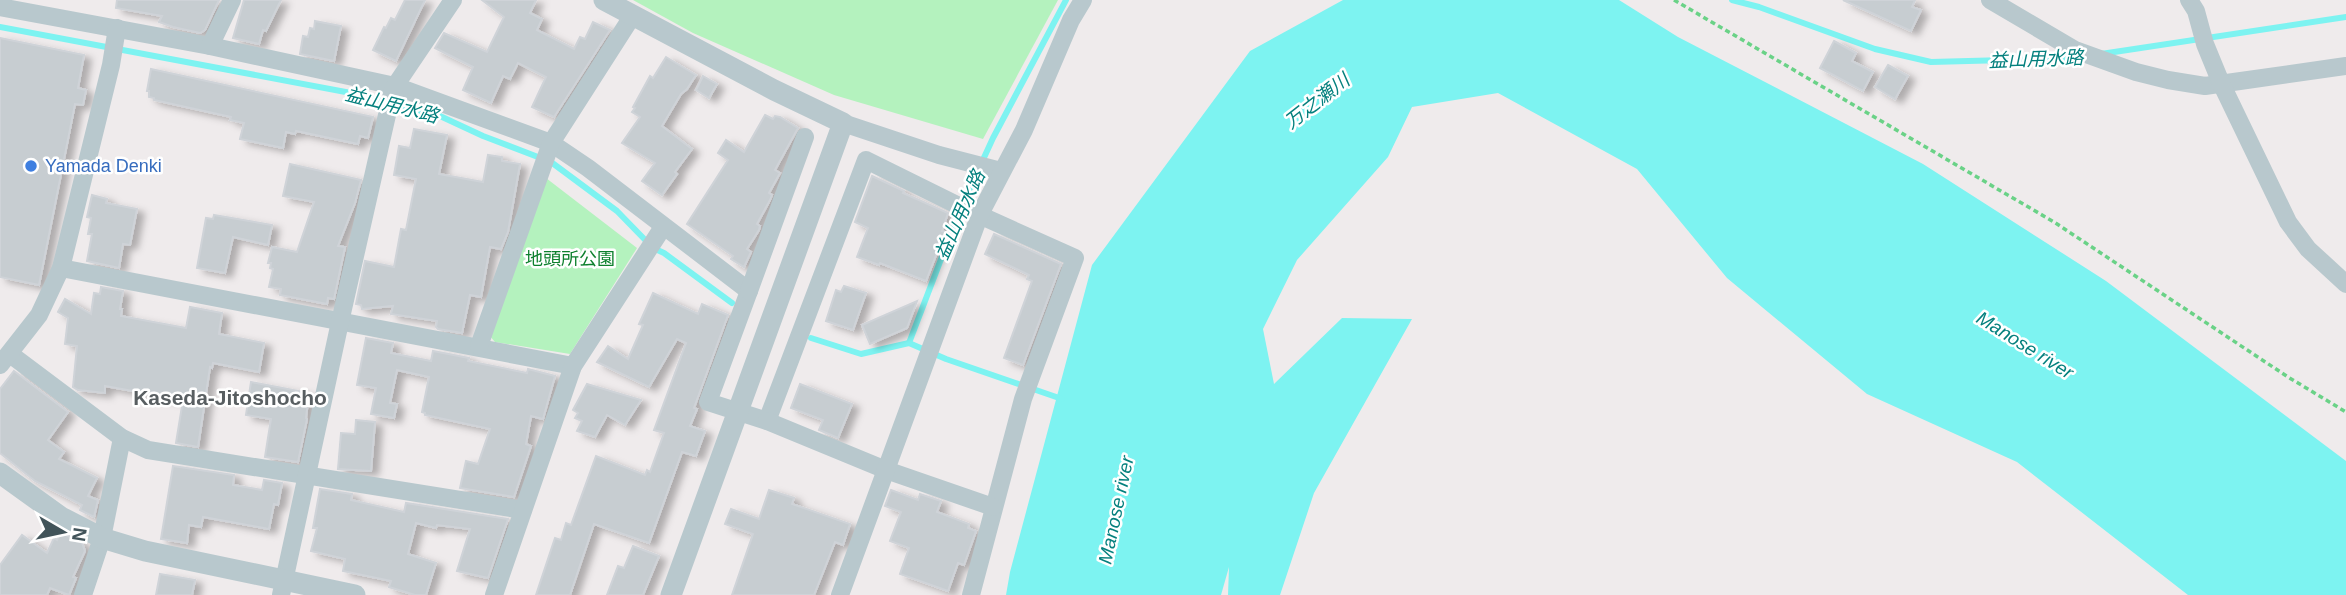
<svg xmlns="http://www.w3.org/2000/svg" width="2346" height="595" font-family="Helvetica,'Noto Sans JP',sans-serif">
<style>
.green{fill:#b4f2be}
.water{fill:#7df3f1}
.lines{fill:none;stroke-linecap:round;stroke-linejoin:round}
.stream{stroke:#7df3f1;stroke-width:6}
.building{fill:#c7cdd1;stroke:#cfd3d8;stroke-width:2;filter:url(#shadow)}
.path{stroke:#6ad287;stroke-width:3.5;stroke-dasharray:5 3.5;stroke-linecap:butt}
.minor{stroke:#b8c8cd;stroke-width:18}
.tertiary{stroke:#b8c8cd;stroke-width:21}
.shop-dot{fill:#3f7fe0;stroke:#fff;stroke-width:2.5}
.labels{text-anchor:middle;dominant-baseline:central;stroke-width:5;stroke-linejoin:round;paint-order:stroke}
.shop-label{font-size:18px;fill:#366cbe;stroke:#fff;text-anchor:start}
.park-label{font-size:18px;fill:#0e802e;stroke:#fff}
.water-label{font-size:19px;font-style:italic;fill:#05807e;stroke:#fff}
.quarter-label{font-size:21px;font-weight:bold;fill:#585e61;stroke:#fff}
</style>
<defs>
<filter id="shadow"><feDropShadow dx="7" dy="4" stdDeviation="3.5" flood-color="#0004"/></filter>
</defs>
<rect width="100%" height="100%" fill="#efebec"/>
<g class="green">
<path d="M633 0H1058L983 139 834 95 693 33Z"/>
<path d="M546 178 637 248 570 354 495 342 489 335Z"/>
</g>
<path class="water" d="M1343 0H1619L1678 37 1923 164 2106 281 2346 461V595H2188L2017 462 1867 394 1727 278 1637 169 1498 93 1412 107 1388 157 1297 260 1263 329 1274 384 1342 318 1412 319 1314 493 1280 595H1228L1229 567 1221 595H1006L1010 572 1092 265 1250 51Z"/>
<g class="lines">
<g class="stream">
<path d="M1732 0 1759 7 1875 49 1931 62 2080 58"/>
<path d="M0 27 351 93 440 116 483 136 551 162 617 211 653 248 664 253 732 303"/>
<path d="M2101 54 2346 17"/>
<path d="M811 338 861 354 909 343"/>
<path d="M909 343 959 212 993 138 1066 0"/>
<path d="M909 343 946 359 1062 399"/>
</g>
</g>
<g class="building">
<path d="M117 0H219L205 30 200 33 173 27 159 22 162 16 116 8Z"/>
<path d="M244 0H281L266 31 263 30 259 44 233 38Z"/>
<path d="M405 0H425L396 61 373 50 384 27 386 28 391 18 395 20Z"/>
<path d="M482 0H536L530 13 542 19 537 30 574 49 580 37 585 39 593 22 610 30 554 117 532 107 546 77 518 63 510 79 503 76 491 103 463 90 473 67 435 48 444 33 487 52 504 17Z"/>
<path d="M1843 0H1915L1912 7 1921 10 1911 31Z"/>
<path d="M315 21 341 26 334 61 300 54 303 36 308 37 310 28 314 29Z"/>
<path d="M0 38 84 55 78 88 86 90 83 105 75 104 39 285 0 277Z"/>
<path d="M1834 41 1856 53 1852 61 1873 72 1863 91 1820 68Z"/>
<path d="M666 57 696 75 687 89 681 94 662 126 692 149 675 172 677 174 662 195 642 181 655 163 622 143 640 117 632 112 635 108 633 107 650 76 653 78Z"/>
<path d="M1888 65 1908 76 1895 99 1875 87Z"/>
<path d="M151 69 373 117 368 138 360 136 358 144 296 131 295 134 286 132 283 148 240 139 244 123 230 120 231 117 154 100V98L149 97V91H147Z"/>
<path d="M703 76 717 84 709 98 696 90Z"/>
<path d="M765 115 773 119 775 116 780 117 798 128 775 170 780 173 769 193 772 195 770 200 757 224 760 226 759 230 747 249 751 252 744 267 731 259 733 256 687 224 728 160 718 153 726 140 744 152Z"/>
<path d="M414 129 447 135 439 174 483 182 488 155 502 157V161L520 164 508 232 501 249 490 247 481 297 470 295 462 333 438 329 436 327 437 321 391 314 393 306 362 309 361 305 356 304 365 261 394 267 401 229 406 230 416 179 394 175 399 146 410 148Z"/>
<path d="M290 164 361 180 355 203 338 246 345 247 334 299 328 298 327 304 280 295 281 289 269 287 273 269 270 268 271 263H268L272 247 297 252 314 202 283 196Z"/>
<path d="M872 176 904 191 903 193 948 213 942 231 945 232 926 281 880 263 879 265 857 257 868 228 855 222Z"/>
<path d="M92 195 107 199 106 203 137 209 130 245 123 244 119 268 87 261 92 234H88L91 218 87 217Z"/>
<path d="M214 215 272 225 268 245 233 237 225 273 197 268 206 218 213 219Z"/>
<path d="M994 234 1061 264 1023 365 1004 358 1032 281 1027 279 1029 275 985 254Z"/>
<path d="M844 286 866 293 853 330 826 321 836 290 841 292Z"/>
<path d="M101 287 123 291 120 309H122L121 316 186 328 190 307 222 313 219 334 264 343 259 372 213 363 212 368 210 367 198 447 176 443 183 400 105 386V393L78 390 73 387 77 346 65 344 68 318 58 312 65 299 91 314 94 293 100 294Z"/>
<path d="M653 293 698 314 702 304 728 315 694 408 697 409 690 426 705 431 696 456 682 452 649 543 594 524 570 595H536L555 538 561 540 566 523 571 525 596 456 645 475 647 470 650 472 664 433 654 430 686 343 677 339 649 387 597 362 608 346 628 359 643 325 639 324Z"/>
<path d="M917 301 907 328 870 344 862 325Z"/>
<path d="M366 338 393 343 391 353 431 361 433 351 469 358 468 361 527 373 528 369 555 376 543 419 531 416 526 444 531 446 514 497 460 488 466 461 478 464 490 429 425 415V413L422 412 429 377 397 370 390 403 397 404 394 418 371 414 376 388 357 385Z"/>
<path d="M14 371 68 412 48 440 64 452 59 459 97 478 88 496 98 500 94 517 80 510 82 505 35 481 0 453V389Z"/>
<path d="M251 382 309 393 306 418 307 419 298 462 265 457 271 419 246 415Z"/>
<path d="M587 384 641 400 625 425 607 415 595 437 577 431 582 421 575 418 578 413 573 410Z"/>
<path d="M800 384 852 404 838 438 819 430 823 420 791 408Z"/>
<path d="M356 420 375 422 371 471 338 469 341 433 355 434Z"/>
<path d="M173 466 234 475 233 485 262 490 264 480 282 483 278 505 274 504 269 529 203 517 201 527 189 525 187 543 161 539Z"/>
<path d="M320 489 352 494 351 500 404 512 406 503 508 519 488 578 457 571 470 529 437 525 436 528 416 523 408 554 436 563 426 595H415L389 587 391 581 343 571 345 559 311 551 317 528H313Z"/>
<path d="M769 490 794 498 792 504 850 524 843 545 835 542 814 595H732L753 534 725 524 731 509 759 519Z"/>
<path d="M891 490 918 500 920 494 941 501 937 512 969 524 968 528 976 531 964 565 958 563 948 591 900 574 909 548 890 541 901 512 885 506Z"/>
<path d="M60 532 82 543 85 551 73 577 76 578 69 595 50 588 47 595H0V565L22 535 47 553 54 538 57 540Z"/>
<path d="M633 546 659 556 643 595H607L618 566 624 568Z"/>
<path d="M160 574 195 580 192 595H156Z"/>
</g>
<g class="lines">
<path class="path" d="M1674 0 2054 222 2288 377 2346 412"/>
<g class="minor">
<path d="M1990 0 2075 50 2136 72 2168 80 2205 86 2346 66"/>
<path d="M2189 0 2196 11 2205 44 2221 83 2288 222 2308 249 2346 284"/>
<path d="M0 7 210 46 395 86 551 143 588 168 749 291 708 402 767 421 866 160 957 205 1075 258 1023 399 971 595"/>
<path d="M210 46 232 0"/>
<path d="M843 123 939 155 1001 171"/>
<path d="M61 268 573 366"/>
<path d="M749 291 805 137"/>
<path d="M479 346 551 143 633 15"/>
<path d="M10 354 122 438 148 450 523 510"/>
<path d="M0 365 39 315 61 268 111 65 117 28"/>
<path d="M767 421 886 470 993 507"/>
<path d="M83 595 102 538 122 438"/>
<path d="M281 595 340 322 392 93 395 86 453 0"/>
<path d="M494 595 573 366 663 227"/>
<path d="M840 595 980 214 1024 130 1071 20 1083 0"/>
</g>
<g class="tertiary">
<path d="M604 0 774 90 843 123 671 595"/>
<path d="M0 473 61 517 102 538 145 551 355 595"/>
</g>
</g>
<circle class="shop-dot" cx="31" cy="166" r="7"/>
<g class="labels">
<g class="shop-label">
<text x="45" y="166">Yamada Denki</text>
</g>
<g class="park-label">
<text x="570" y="259">地頭所公園</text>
</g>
<g class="water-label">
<text transform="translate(2036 59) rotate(-2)">益山用水路</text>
<text transform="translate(1317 101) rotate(-38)">万之瀬川</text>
<text transform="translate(392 105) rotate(14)">益山用水路</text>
<text transform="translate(960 215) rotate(-66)">益山用水路</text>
<text transform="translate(2025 345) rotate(32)">Manose river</text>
<text transform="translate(1116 510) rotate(-78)">Manose river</text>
</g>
<g class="quarter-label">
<text x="230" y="397">Kaseda-Jitoshocho</text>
</g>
</g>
<g transform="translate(63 532) rotate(99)" stroke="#ffffff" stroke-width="5" paint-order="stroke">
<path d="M0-5L12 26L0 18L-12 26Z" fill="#42545a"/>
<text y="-10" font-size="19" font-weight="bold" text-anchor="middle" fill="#42545a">N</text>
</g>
</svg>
